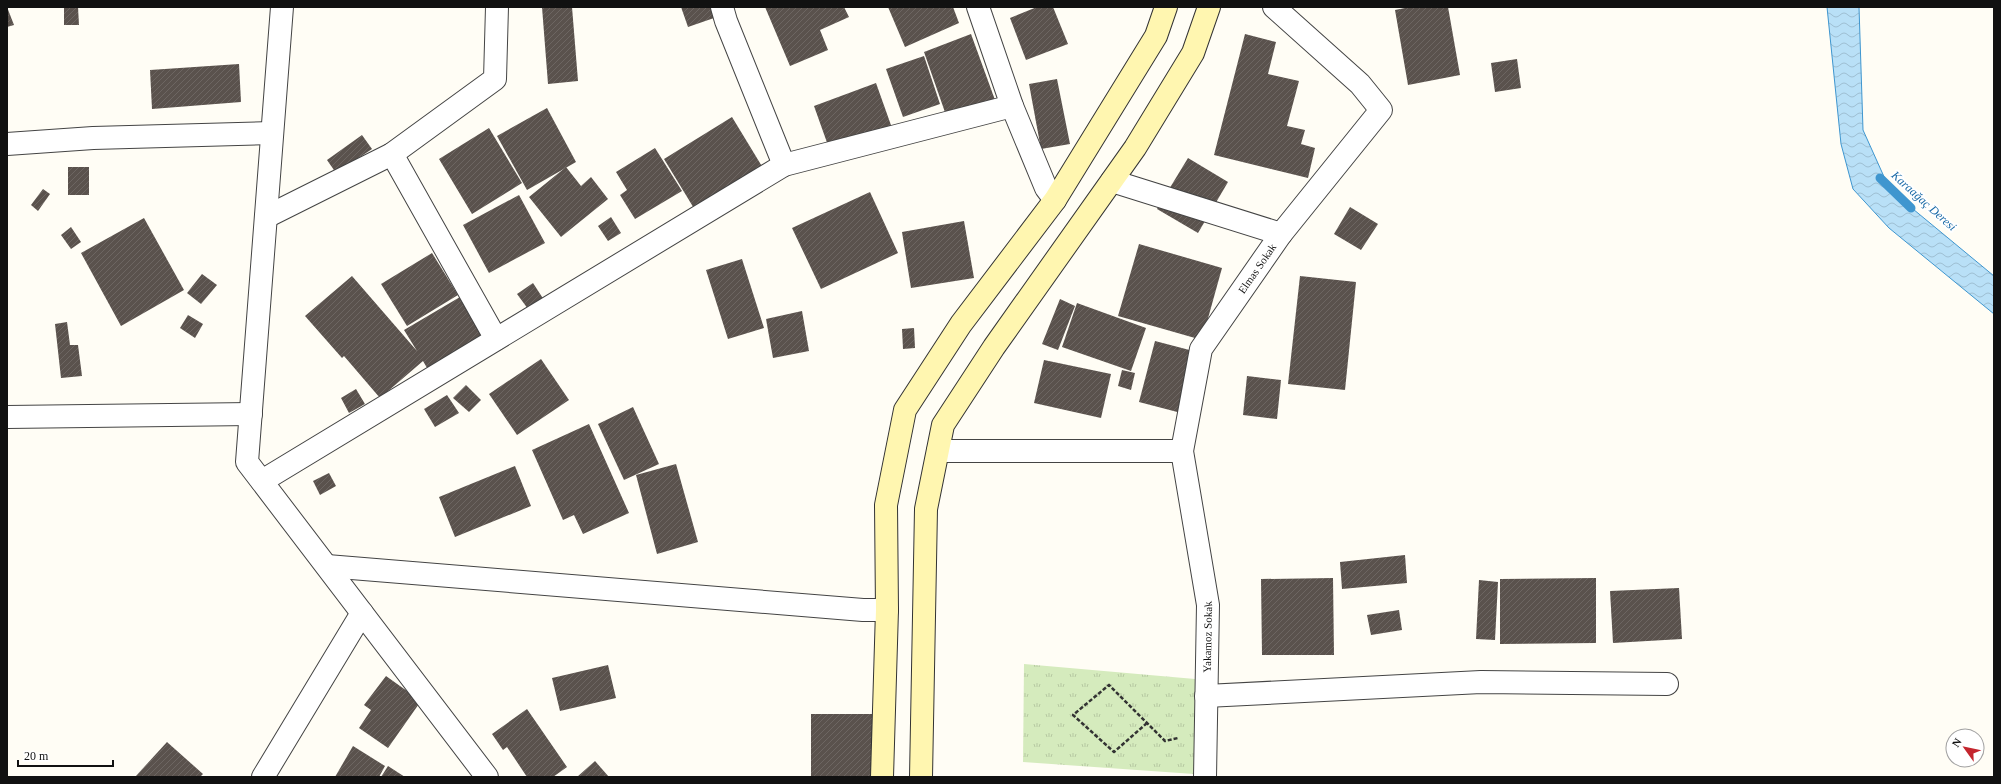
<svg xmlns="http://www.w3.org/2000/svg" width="2001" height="784" font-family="'Times New Roman',serif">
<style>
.park{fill:url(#park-tufts)}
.water{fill:url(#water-waves);stroke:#3f96cf}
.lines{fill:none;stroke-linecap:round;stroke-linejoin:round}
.stream{stroke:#3f96cf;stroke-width:9}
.building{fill:url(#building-hatch)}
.street-casing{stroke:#444;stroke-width:24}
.secondary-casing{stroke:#333;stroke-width:24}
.path{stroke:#333;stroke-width:2.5;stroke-dasharray:4 2;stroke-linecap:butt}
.street{stroke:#fff;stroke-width:22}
.secondary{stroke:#fff6b0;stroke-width:22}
.labels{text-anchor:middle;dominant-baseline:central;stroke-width:4;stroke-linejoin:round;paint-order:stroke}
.street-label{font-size:11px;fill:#111;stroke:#fff}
.water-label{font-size:12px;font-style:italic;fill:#1768a6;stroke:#fff}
</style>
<defs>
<pattern id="park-tufts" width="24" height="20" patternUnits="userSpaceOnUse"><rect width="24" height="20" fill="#d5ebbd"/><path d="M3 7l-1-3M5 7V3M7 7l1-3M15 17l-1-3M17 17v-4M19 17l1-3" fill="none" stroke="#b6c8a1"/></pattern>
<pattern id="water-waves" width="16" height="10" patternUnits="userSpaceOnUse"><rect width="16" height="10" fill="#b9e0f7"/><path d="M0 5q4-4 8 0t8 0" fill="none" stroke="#9ebfd3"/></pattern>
<pattern id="building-hatch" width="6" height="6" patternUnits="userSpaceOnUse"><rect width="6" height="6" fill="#5a524d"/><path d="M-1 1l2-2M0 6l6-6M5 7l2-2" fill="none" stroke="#6d6662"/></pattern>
</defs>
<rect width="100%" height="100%" fill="#fffdf5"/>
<path class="park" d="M1024 664 1195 679 1194 774 1023 762Z"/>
<path class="water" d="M1827 7H1859L1863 130 1890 190 1994 276V314L1889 228 1853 189 1841 144Z"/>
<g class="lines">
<path class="stream" d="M1880 178 1911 208"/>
</g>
<g class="building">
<path d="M7 7 14 25 7 27Z"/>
<path d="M64 7H78L79 25H64Z"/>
<path d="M542 7H572L578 81 548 84Z"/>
<path d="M681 7H711L714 18 688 27Z"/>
<path d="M765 7H844L849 17 820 30 828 50 790 66Z"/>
<path d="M888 7H953L959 23 905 47Z"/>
<path d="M1037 7H1053L1068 44 1026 60 1010 18Z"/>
<path d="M1410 7H1448L1460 75 1408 85 1395 10Z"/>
<path d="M971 34 995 100 947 118 924 52Z"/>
<path d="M1245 34 1276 42 1268 74 1299 81 1287 126 1305 130 1301 144 1315 148 1308 178 1214 155Z"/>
<path d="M924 56 940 104 903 117 886 69Z"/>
<path d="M1517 59 1521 88 1495 92 1491 63Z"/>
<path d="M239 64 241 102 152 109 150 70Z"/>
<path d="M1057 79 1070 144 1041 149 1029 84Z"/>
<path d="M876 83 892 128 830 151 814 106Z"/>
<path d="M547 108 576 162 527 190 497 136Z"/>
<path d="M732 117 763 168 695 210 664 159Z"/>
<path d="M489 128 522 183 472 214 439 159Z"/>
<path d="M362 135 372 149 336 173 327 160Z"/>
<path d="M655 148 682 191 635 219 620 195 627 190 616 172Z"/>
<path d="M1188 158 1228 182 1198 233 1157 209Z"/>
<rect x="68" y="167" width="21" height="28"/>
<path d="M566 167 581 186 591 177 608 199 561 237 529 197Z"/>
<path d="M43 189 50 194 38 211 31 205Z"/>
<path d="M870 192 898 253 821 289 792 228Z"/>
<path d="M519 195 545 243 489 273 463 225Z"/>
<path d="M1350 207 1378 224 1361 250 1334 234Z"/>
<path d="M611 217 621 233 608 241 598 226Z"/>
<path d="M144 218 184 290 121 326 81 253Z"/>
<path d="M964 221 974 278 911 288 902 232Z"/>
<path d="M71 227 81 242 71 249 61 235Z"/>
<path d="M1139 244 1222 268 1202 340 1118 316Z"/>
<path d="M432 253 458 295 407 326 381 284Z"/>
<path d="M742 259 764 328 728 339 706 270Z"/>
<path d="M202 274 217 285 201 304 187 293Z"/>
<path d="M352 276 417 351 404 330 460 297 485 339 430 373 423 361 380 398 344 356 342 358 305 316Z"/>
<path d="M1300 276 1356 282 1345 390 1288 384Z"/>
<path d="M533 283 546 303 531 313 517 294Z"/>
<path d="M1060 299 1075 306 1058 350 1042 344Z"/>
<path d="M1077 303 1146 328 1131 371 1062 347Z"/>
<path d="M802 311 809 351 773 358 766 319Z"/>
<path d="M188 315 203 324 195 338 180 328Z"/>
<path d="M67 322 70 345H78L82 376 61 378 55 324Z"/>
<path d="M914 328 915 348 903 349 902 329Z"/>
<path d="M1155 341 1201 353 1185 414 1139 402Z"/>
<path d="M541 359 569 400 517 435 489 394Z"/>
<path d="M1044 360 1111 374 1101 418 1034 403Z"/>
<path d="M1122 370 1135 373 1131 390 1118 386Z"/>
<path d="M1247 376 1281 380 1277 419 1243 415Z"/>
<path d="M466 385 481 400 469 412 453 398Z"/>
<path d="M356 389 365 404 349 413 341 398Z"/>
<path d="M447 395 459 413 435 427 424 409Z"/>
<path d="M633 407 659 464 624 480 598 424Z"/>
<path d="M589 424 629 513 583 534 574 515 563 520 532 450Z"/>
<path d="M676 464 698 542 657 554 636 475Z"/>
<path d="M515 466 531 506 455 537 439 497Z"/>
<path d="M329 473 336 486 320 495 313 481Z"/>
<path d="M1405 555 1407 583 1342 589 1340 562Z"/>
<path d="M1333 578 1334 655H1262L1261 579Z"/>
<path d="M1596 578V643L1500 644V579Z"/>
<path d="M1479 580 1498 582 1495 640 1476 639Z"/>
<path d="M1679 588 1682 639 1613 643 1610 591Z"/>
<path d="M1399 610 1402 630 1371 635 1367 615Z"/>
<path d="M608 665 616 698 560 711 552 678Z"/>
<path d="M386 676 421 701 388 748 359 728 371 710 364 705Z"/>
<path d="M527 709 567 767 553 777H527L507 747 503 750 492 734Z"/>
<rect x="811" y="714" width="63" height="63"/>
<path d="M167 742 203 774 200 777H135Z"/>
<path d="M353 746 385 766 379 777H335Z"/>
<path d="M595 761 609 777H577Z"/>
<path d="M388 766 405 777H381Z"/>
</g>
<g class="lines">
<defs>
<g id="street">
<path d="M282 7 247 462 487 777"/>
<path d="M722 7 726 21 784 165"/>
<path d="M978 7 1012 106 1046 188 1055 200"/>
<path d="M7 144 93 138 272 133"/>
<path d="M392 154 496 339"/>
<path d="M1112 181 1281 234"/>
<path d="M266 217 392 154 495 79 497 7"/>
<path d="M7 417 251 414"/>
<path d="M938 451H1182"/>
<path d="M262 481 784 165 1012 106"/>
<path d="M327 566 863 610H887"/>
<path d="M1206 696 1481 682 1667 684"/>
<path d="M263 777 362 613"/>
<path id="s1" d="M1205 777 1208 605 1182 451 1201 349 1281 234 1381 110 1360 84 1274 7"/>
</g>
<g id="secondary">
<path d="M882 777 887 610 886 505 905 410 961 324 1055 200 1156 36 1166 7"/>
<path d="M921 777 926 509 943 425 994 347 1135 148 1193 53 1209 7"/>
</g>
</defs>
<use href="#street" class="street-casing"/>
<use href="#secondary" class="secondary-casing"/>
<path class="path" d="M1147 723 1114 752 1073 715 1109 685 1165 741 1178 738"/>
<use href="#street" class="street"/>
<use href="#secondary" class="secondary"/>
</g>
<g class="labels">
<g class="street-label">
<text stroke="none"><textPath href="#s1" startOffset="530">Elmas Sokak</textPath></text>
<text stroke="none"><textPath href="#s1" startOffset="140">Yakamoz Sokak</textPath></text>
</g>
<g class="water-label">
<text transform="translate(1924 201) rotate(42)">Karaağaç Deresi</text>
</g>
</g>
<rect width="2001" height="784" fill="none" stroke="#111111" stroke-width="16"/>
<g transform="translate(1965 748) rotate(303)"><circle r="19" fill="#ffffff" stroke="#a0a0a0"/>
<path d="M0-3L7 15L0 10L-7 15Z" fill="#c4262e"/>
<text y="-6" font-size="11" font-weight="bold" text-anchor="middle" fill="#111111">N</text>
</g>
<path d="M18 760v6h95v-6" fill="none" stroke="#111111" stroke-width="2"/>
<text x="24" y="760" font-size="12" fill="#111111" stroke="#ffffff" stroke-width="3" paint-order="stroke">20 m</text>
</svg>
